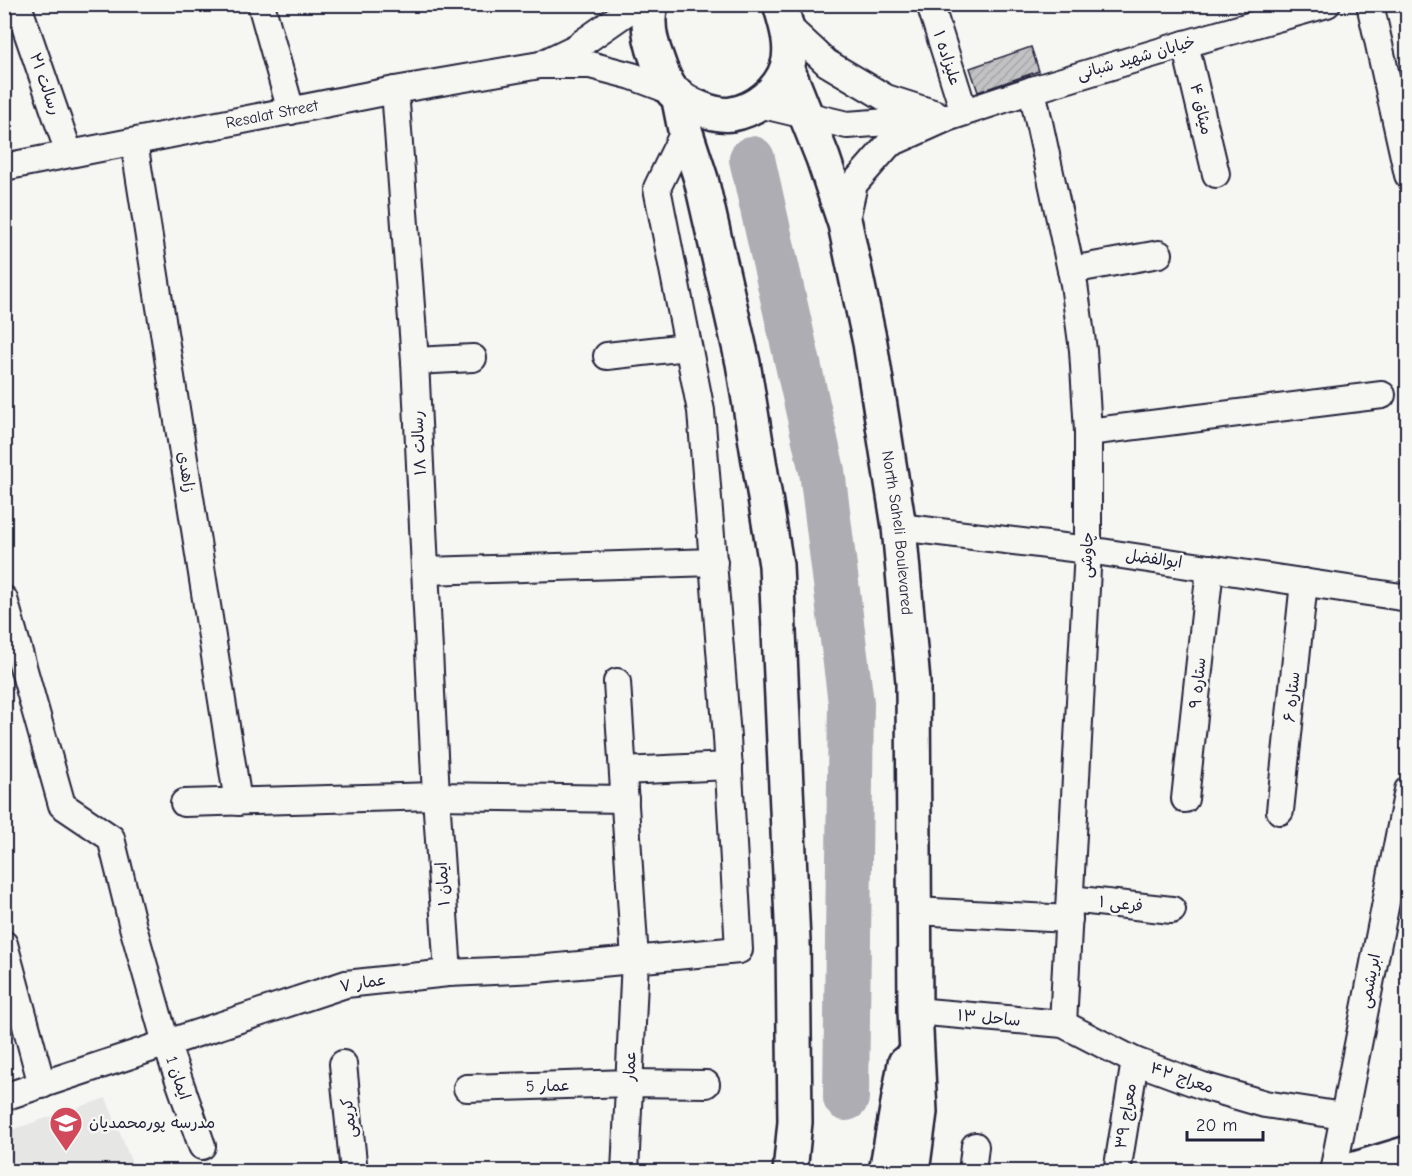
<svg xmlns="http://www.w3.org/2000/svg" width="1412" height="1176" font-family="'Comic Neue','Playpen Sans Arabic',sans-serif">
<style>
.built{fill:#e6e6e4}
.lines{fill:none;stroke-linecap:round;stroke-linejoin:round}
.river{stroke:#adadb3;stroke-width:46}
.building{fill:url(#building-hatch);stroke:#22223b;stroke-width:1.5}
.minor-casing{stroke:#22223b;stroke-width:30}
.major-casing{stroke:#22223b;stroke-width:38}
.minor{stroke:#f6f6f2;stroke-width:26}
.major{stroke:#f6f6f2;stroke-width:33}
.labels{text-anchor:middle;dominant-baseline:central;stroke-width:5;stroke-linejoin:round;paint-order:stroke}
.street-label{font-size:16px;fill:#22223b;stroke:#f6f6f2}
.poi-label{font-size:16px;fill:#22223b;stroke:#f6f6f2;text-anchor:start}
</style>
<defs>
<pattern id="building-hatch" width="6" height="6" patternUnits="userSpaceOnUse" patternTransform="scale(1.5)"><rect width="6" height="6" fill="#c2c2c4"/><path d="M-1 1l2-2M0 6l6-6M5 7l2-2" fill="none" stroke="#a6a6a9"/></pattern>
</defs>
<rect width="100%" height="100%" fill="#f6f6f2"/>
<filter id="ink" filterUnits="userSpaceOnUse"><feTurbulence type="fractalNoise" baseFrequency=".0167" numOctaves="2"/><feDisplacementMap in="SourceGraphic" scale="12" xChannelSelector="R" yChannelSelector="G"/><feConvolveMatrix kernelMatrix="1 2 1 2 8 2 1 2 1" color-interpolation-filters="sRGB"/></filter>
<g filter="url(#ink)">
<path class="built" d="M106 1098 135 1171H5V1132Z"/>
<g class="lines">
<path class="river" d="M752 159 822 471 851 703 846 1098"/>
</g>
<path class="building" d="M1031 47 1039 71 978 92 970 68Z"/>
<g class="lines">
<defs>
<g id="minor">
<path d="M261 4 291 111"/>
<path d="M930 4 964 112"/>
<path d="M1370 4 1408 175"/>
<path d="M21 14 69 153"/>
<path d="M786 25 827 63 886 98 936 114"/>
<path d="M1185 44 1216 174"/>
<path d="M546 62 575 48 638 4"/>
<path d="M395 90 415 361 436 796 448 973"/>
<path d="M1032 90 1074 284 1083 350 1088 432V550L1063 1024"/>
<path d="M759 104 847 125 929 119"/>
<path d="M134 142 238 802"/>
<path id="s1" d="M4 167 395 90 540 65H590L632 76 672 91"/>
<path d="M845 224 854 184 889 144 947 118 1032 90 1185 44 1327 4"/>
<path d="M1071 270 1159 254"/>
<path d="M607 356 687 347"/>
<path d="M415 361 473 358"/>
<path d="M1088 432 1382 395"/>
<path d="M899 527 1088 550 1408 598"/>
<path d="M425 571 714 562"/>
<path d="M4 599 62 805 111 838 133 927 166 1043 202 1146"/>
<path d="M617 682 635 960 625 1172"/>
<path d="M623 771 729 766"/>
<path d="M1185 799 1210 568"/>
<path d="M184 803 436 796 625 799"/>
<path d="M1280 811 1304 582"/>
<path d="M1070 899 1172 910"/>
<path d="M915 911 1069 919"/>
<path d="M4 944 42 1085"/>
<path d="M915 1011 1063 1024 1135 1061 1203 1086 1265 1104 1343 1116"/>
<path d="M343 1064 354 1172"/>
<path d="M467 1088 630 1083 706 1084"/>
<path d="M4 1097 346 984 448 973 537 969 739 950 727 737 701 411 657 188 685 130"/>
<path d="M972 1172 975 1146"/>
<path d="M1117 1172 1135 1061"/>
<path d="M1333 1172 1408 790"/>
</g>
<g id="major">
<path d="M651 4C646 23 650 41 657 59 660 68 666 84 673 92 686 104 714 117 732 114 756 110 779 91 787 68 794 48 786 24 780 4"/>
<path id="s2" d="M787 68 823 158 845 224 870 343 899 527 913 682 915 1011 920 1112 912 1172"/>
<path d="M678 95 685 130 701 179 743 363 776 565 793 942 795 1122 790 1172"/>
<path d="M886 1172 905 1063"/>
<path d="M1345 1172 1408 1153"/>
</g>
</defs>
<use href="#minor" class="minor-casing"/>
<use href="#major" class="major-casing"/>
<use href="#minor" class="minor"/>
<use href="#major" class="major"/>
</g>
</g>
<defs>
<symbol id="school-pin" viewBox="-11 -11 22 30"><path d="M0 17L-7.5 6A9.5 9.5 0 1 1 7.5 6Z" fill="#d1495b" stroke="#f6f6f2"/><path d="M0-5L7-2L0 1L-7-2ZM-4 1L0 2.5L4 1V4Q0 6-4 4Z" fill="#fff"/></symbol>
</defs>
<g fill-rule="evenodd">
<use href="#school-pin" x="47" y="1104" width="38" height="52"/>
</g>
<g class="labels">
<g class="street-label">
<text transform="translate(947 58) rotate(72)">علیزاده ۱</text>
<text transform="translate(1136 58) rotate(-16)">خیابان شهید شبانی</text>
<text transform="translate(45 84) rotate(71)">رسالت ۲۱</text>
<text transform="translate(1201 109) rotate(77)">میثاق ۴</text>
<text stroke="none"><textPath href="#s1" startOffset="273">Resalat Street</textPath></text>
<text transform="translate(419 443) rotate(-93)">رسالت ۱۸</text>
<text transform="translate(186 472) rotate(81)">زاهدی</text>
<text stroke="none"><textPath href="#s2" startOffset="480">North Saheli Boulevared</textPath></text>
<text transform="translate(1087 555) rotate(-88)">چاوشی</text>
<text transform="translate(1154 559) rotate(8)">ابوالفضل</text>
<text transform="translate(1198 683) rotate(-84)">ستاره ۹</text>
<text transform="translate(1292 697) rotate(-84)">ستاره ۶</text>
<text transform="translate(443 884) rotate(-94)">ایمان ۱</text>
<text transform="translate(1121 904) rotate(6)">فرعی ۱</text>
<text transform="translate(1370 981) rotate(-79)">ابریشمی</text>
<text transform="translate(363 983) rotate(-9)">عمار ۷</text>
<text transform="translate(989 1018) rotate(5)">ساحل ۱۳</text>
<text transform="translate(630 1066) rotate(-88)">عمار</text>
<text transform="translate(178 1078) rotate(71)">ایمان 1</text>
<text transform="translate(1182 1078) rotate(19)">معراج ۴۲</text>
<text transform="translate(548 1086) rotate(-2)">عمار 5</text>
<text transform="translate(1126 1116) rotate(-81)">معراج ۳۹</text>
<text transform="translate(349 1118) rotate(-96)">کریمی</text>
</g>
<g class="poi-label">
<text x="89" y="1123">مدرسه پورمحمدیان</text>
</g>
</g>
<rect width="1412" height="1176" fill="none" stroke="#f6f6f2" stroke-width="24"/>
<rect x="12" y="12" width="1388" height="1152" fill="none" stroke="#22223b" stroke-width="2" filter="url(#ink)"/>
<path d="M1187 1131v9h76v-9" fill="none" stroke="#22223b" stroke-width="3"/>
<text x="1196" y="1131" font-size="18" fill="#22223b" stroke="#f6f6f2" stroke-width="4.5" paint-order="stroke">20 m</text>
</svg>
